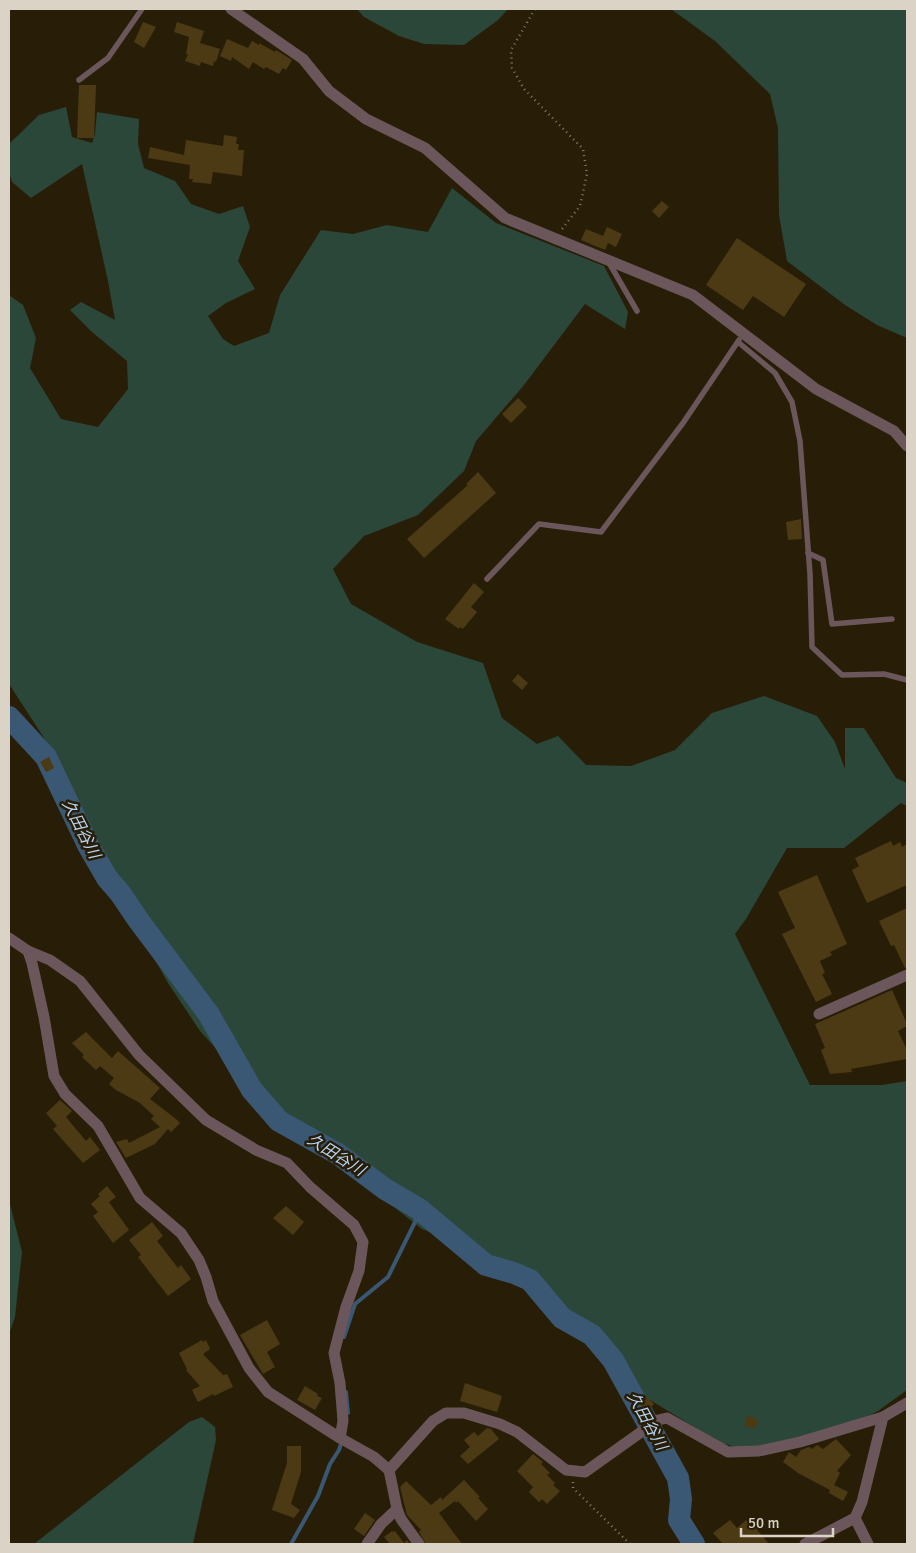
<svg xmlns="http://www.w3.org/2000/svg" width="916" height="1553" font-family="Signika,'Noto Sans JP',sans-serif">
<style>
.green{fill:#2b473a}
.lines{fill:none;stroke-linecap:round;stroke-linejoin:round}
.stream{stroke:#3a5774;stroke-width:4}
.river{stroke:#3a5774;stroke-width:22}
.building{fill:#4b3a13}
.path{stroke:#837b69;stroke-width:2.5;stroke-dasharray:1 4;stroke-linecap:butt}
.lane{stroke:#6b575b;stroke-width:5.5}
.street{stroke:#6b575b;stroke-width:11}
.labels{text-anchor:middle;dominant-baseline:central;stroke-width:5;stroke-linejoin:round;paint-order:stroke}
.water-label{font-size:16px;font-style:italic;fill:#b8d5f4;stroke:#281e07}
</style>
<rect width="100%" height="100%" fill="#281e07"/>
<g class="green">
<path d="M357 9H508L498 20 464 45 424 44 399 36 364 17Z"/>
<path d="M671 9H907V338L877 325 845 305 787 261 779 215 778 128 770 94 715 41Z"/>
<path d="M66 107 72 137 92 143 95 134 97 112 139 119 138 144 144 168 175 181 191 204 219 214 243 206 250 227 238 261 255 289 226 303 208 316 223 339 234 346 269 333 280 295 321 230 353 234 387 225 428 232 452 188 496 223 604 266 628 312 625 329 585 304 524 385 476 441 464 471 418 515 364 536 333 569 351 604 417 642 483 663 502 718 537 744 558 736 586 765 631 766 675 750 712 713 764 696 817 716 835 742 845 769V728H864L896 778 907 783V806L901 803 844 848H787L746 919 735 934 810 1085H882L907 1081V1390L878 1411 836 1432 741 1449 719 1442 632 1389 617 1371 600 1340 562 1313 529 1275 498 1266 469 1248 422 1229 362 1182 338 1167 283 1117 239 1074 200 1031 168 983 122 901 48 744 9 684V295L23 305 36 338 30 368 61 419 98 427 128 389 127 361 92 332 70 310 81 302 115 320 108 281 82 164 31 198 12 182 9 172V144L39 115Z"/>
<path d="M9 1200 22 1252 15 1317 9 1334Z"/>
<path d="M202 1417 215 1427 216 1440 193 1544H34L189 1422Z"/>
</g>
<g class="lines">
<g class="stream">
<path d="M344 1337 355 1304 388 1277 415 1222 419 1209"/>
<path d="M346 1392 348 1413"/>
<path d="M291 1544 318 1496 330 1464 339 1450 342 1441"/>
</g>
<path class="river" d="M9 717 46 757 88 845 107 878 120 893 139 921 208 1013 252 1090 279 1121 338 1154 385 1189 419 1209 486 1265 514 1273 530 1280 562 1318 592 1335 613 1360 678 1478 681 1499 679 1520 694 1544"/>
</g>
<g class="building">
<path d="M143 22 156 27 144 48 134 42Z"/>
<path d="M177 22 204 31 200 43 220 49 216 62 214 61 213 66 201 62 200 66 185 61 188 54H186L189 37 174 32Z"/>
<path d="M227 39 248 48 252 41 259 45V43L275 52 276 50 292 60 286 70 283 68 279 74 266 67 264 69 253 62 249 69 232 57 231 61 220 56Z"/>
<path d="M79 85H96L94 138H77Z"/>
<path d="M224 135 237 137 236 144H239L238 150H244L242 176 213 172 211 184 192 182 193 179H189L190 165 148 158 150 147 184 155 186 140 223 146Z"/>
<path d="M662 201 669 207 659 218 652 211Z"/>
<path d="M607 227 622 234 616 247 608 243 605 250 581 240 586 229 603 236Z"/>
<path d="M737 238 806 284 784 317 753 296 743 310 706 285Z"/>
<path d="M518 398 527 407 511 423 502 414Z"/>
<path d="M478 472 496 493 424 558 407 539 468 485 466 484Z"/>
<path d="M801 519 802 539 788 540 786 522Z"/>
<path d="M474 583 484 592 471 607 477 612 463 629 460 627 459 629 445 619Z"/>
<path d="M518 674 528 683 522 690 512 681Z"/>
<path d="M49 757 54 768 46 772 40 762Z"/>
<path d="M891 841 893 846 900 842 902 847 907 844V885L867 903 852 870 859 866 855 858Z"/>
<path d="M817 875 847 944 830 952 832 955 820 961 825 973 822 974 832 994 816 1002 782 934 795 928 778 892Z"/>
<path d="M907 908V968H905L894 945 891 946 879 921Z"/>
<path d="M892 990 907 1024V1026L898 1031 907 1050V1059L851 1069 852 1072 830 1074 821 1050 825 1048 815 1024Z"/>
<path d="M86 1032 112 1058 118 1051 160 1088 150 1099 176 1119 180 1123 171 1132 168 1129 155 1144 126 1158 116 1142 127 1139 129 1143 160 1127 151 1119 154 1116 140 1103 116 1090 109 1084 114 1078 100 1066 96 1070 82 1057 84 1055 72 1043Z"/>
<path d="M60 1100 72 1111 66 1117 86 1141 90 1137 100 1150 83 1163 53 1129 57 1126 46 1113Z"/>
<path d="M107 1186 116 1197 109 1202 129 1230 113 1243 93 1216 98 1212 91 1204 100 1196 98 1194Z"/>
<path d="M286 1206 304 1222 293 1235 273 1218Z"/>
<path d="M152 1222 163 1236 157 1241 178 1268 181 1265 191 1279 168 1296 138 1257 141 1255 129 1240Z"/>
<path d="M267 1320 280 1344 267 1352 275 1367 263 1374 240 1335Z"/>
<path d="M202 1340 203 1342 206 1340 210 1349 203 1354 223 1375 227 1374 233 1387 214 1396 213 1394 198 1402 192 1390 200 1386 186 1370 187 1369 179 1353Z"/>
<path d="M465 1383 502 1396 497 1412 460 1401Z"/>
<path d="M305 1386 318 1394 317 1396 322 1398 315 1410 297 1400Z"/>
<path d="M646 1396 654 1404 646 1412 639 1403Z"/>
<path d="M748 1415 759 1420 754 1429 744 1425Z"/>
<path d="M487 1428 491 1429 499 1439 468 1464 460 1456 470 1447 464 1440 474 1432 478 1436Z"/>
<path d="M836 1439 851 1455 837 1471 840 1473 834 1485 848 1492 843 1501 829 1493 830 1490 798 1473 783 1462 789 1452 796 1457 801 1450 809 1447 812 1449 817 1445 823 1449Z"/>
<path d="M287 1446H301V1472L291 1504 300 1510 294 1518 272 1510 287 1463Z"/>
<path d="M533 1454 543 1462 541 1464 550 1473 547 1475 555 1483 553 1485 560 1491 547 1504 542 1499 539 1502 529 1492 533 1487 517 1471Z"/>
<path d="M464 1480 480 1497 478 1498 488 1509 476 1521 458 1501 456 1503 455 1501 439 1513 462 1544H426L419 1532 421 1530 407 1515 400 1487 406 1481 431 1505 441 1497 442 1500Z"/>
<path d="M365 1513 375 1520 364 1536 354 1529Z"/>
<path d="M730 1520 737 1528 746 1520 752 1527 754 1526 769 1544H723L713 1533Z"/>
<path d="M392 1531 393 1532 395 1531 404 1543 407 1540 410 1544H390L384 1537Z"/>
</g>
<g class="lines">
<g class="path">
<path d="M535 9 511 50 512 68 524 89 583 149 587 174 580 206 562 229"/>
<path d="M573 1482V1488L630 1544"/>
</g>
<g class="lane">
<path d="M79 80 108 58 142 9"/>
<path d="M608 261 637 311"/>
<path d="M738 342 775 373 792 402 800 441 810 574 812 647 842 675 884 674 907 680"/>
<path d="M808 553 823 560 832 624 892 619"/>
<path d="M487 579 539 524 601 532 683 423 739 340"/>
</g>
<g class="street">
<path d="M231 9 303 59 329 91 366 119 425 148 505 218 693 295 816 389 894 431 907 446"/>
<path d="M9 938 28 951 50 960 80 981 139 1055 206 1120 256 1150 287 1163 310 1187 354 1225 363 1242 359 1271 346 1307 334 1353 340 1383 343 1421 340 1438"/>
<path d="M28 951 32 963 44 1017 54 1076 65 1094 98 1126 140 1198 181 1233 199 1260 206 1277 213 1301 249 1368 268 1392 340 1438 374 1457 389 1470 397 1509 401 1519 419 1544"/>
<path d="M819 1014 907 975"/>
<path d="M389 1470 433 1421 446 1413H464L500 1424 517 1432 566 1470 585 1472 658 1420 667 1418 728 1452 759 1451 800 1442 883 1417 907 1403"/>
<path d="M367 1544 381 1524 397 1509"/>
<path d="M805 1544 855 1518"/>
<path d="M868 1544 855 1518 862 1502 883 1417"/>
</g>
</g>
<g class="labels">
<g class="water-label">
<text transform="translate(81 829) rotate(63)">久田谷川</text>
<text transform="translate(336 1155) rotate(32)">久田谷川</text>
<text transform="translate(647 1421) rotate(61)">久田谷川</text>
</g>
</g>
<rect width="916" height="1553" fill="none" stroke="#dad3c6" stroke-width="20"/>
<path d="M741 1528v8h92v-8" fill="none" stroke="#dad3c6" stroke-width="2.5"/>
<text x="748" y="1528" font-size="15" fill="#dad3c6" stroke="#281e07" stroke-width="4" paint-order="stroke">50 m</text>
</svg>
